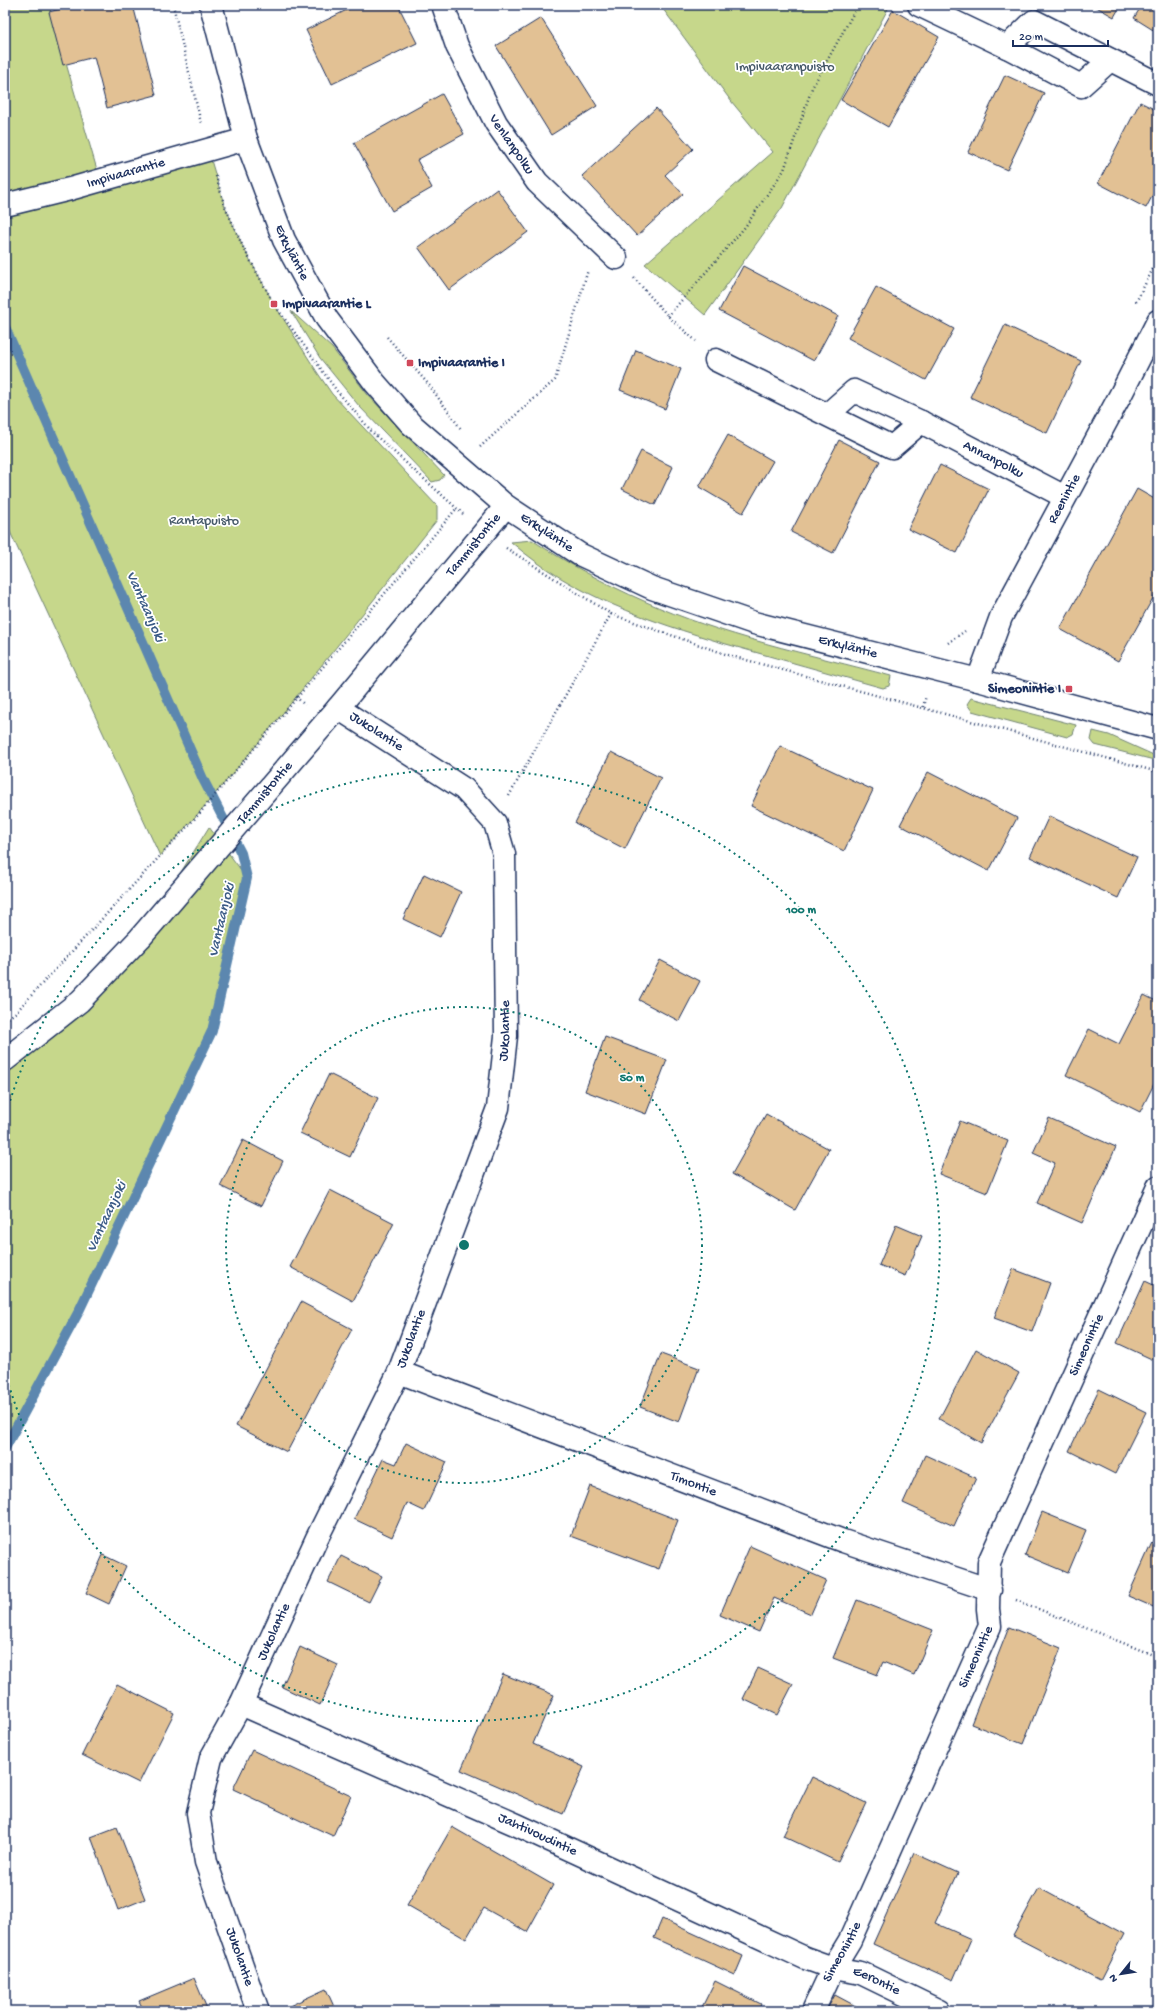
<svg xmlns="http://www.w3.org/2000/svg" width="1163" height="2016" font-family="'Gochi Hand',sans-serif">
<style>
.green{fill:#c6d78b;stroke:#708374}
.lines{fill:none;stroke-linecap:round;stroke-linejoin:round}
.stream{stroke:#5b87af;stroke-width:10}
.building{fill:#e2c194;stroke:#1b2f5e}
.street-casing{stroke:#1b2f5e;stroke-width:25}
.secondary-casing{stroke:#1b2f5e;stroke-width:25}
.path{stroke:#1b2f5e;stroke-width:2.5;stroke-dasharray:1 3;stroke-linecap:butt}
.street{stroke:#fff;stroke-width:22}
.secondary{stroke:#fff;stroke-width:22}
.ring{fill:none;stroke:#0f766e;stroke-width:2;stroke-dasharray:2 4}
.poi-dot{fill:#d1495b;stroke:#fff;stroke-width:1.5}
.labels{text-anchor:middle;dominant-baseline:central;stroke-width:3.5;stroke-linejoin:round;paint-order:stroke}
.park-label{font-size:14px;fill:#465969;stroke:#fff}
.street-label{font-size:14px;fill:#1b2f5e;stroke:#fff}
.poi-label{font-size:14px;font-weight:bold;fill:#1b2f5e;stroke:#fff;text-anchor:start}
.water-label{font-size:15px;font-style:italic;fill:#3b5b86;stroke:#fff}
.centre{fill:#0f766e;stroke:#fff;stroke-width:2}
.ring-label{font-size:12px;text-anchor:middle;font-weight:bold;fill:#0f766e;stroke:#fff;stroke-width:3.5;stroke-linejoin:round;paint-order:stroke}
</style>
<rect width="100%" height="100%" fill="#fff"/>
<filter id="ink" filterUnits="userSpaceOnUse"><feTurbulence type="fractalNoise" baseFrequency=".025" numOctaves="2"/><feDisplacementMap in="SourceGraphic" scale="8" xChannelSelector="R" yChannelSelector="G"/><feConvolveMatrix kernelMatrix="1 2 1 2 8 2 1 2 1" color-interpolation-filters="sRGB"/></filter>
<g filter="url(#ink)">
<g class="green">
<path d="M5 5H49L100 180 208 150 224 204 243 247 274 304 317 372 332 394 437 506V520C347 633 258 749 160 856L5 521Z"/>
<path d="M660 5H890L782 208 705 315 645 264 773 152 731 101Z"/>
<path d="M291 311 332 348 368 395 444 475 440 480 432 482 359 406 320 358Z"/>
<path d="M532 540C567 563 605 584 644 601 721 636 809 654 891 676L889 686 883 688C831 673 778 659 726 644 647 620 575 597 511 542Z"/>
<path d="M971 698 1076 725 1073 734 1067 737 972 711 967 704Z"/>
<path d="M1093 731 1109 735 1158 757V761L1095 745 1091 740Z"/>
<path d="M209 827 247 878 212 1031 78 1313 5 1448V1070L140 938Z"/>
</g>
<g class="lines">
<path class="stream" d="M5 327 203 779 241 853 247 878 212 1031 78 1313 5 1448"/>
</g>
<g class="building">
<path d="M76 5H133L156 95 107 108 94 57 63 65 49 12Z"/>
<path d="M357 5H398L417 43 332 84 306 30Z"/>
<path d="M1093 5H1121L1114 17Z"/>
<path d="M1142 5H1158V33L1134 18Z"/>
<path d="M893 10 939 37 888 127 841 100Z"/>
<path d="M541 18 597 106 551 135 496 46Z"/>
<path d="M1005 75 1044 93 1007 170 968 152Z"/>
<path d="M442 94 464 134 417 160 432 188 392 211 354 143Z"/>
<path d="M1140 102 1158 111V185L1146 208 1098 183Z"/>
<path d="M656 108 693 149 665 175 683 194 637 236 582 176Z"/>
<path d="M497 189 528 232 449 290 418 247Z"/>
<path d="M743 266 838 316 814 361 719 311Z"/>
<path d="M876 287 954 329 926 380 848 338Z"/>
<path d="M1005 325 1081 361 1047 433 970 397Z"/>
<path d="M636 350 681 369 665 409 620 390Z"/>
<path d="M728 435 773 461 743 513 699 487Z"/>
<path d="M839 440 880 461 833 553 791 532Z"/>
<path d="M641 451 673 467 655 505 622 489Z"/>
<path d="M940 465 989 489 957 553 908 529Z"/>
<path d="M1137 489 1158 501V589L1118 661 1060 629Z"/>
<path d="M780 746 873 790 844 851 751 806Z"/>
<path d="M611 752 661 778 625 849 575 823Z"/>
<path d="M928 772 1017 818 989 871 900 825Z"/>
<path d="M1049 816 1137 857 1118 898 1030 857Z"/>
<path d="M424 874 461 892 440 937 403 919Z"/>
<path d="M660 960 700 981 679 1021 639 1000Z"/>
<path d="M1144 995 1158 1002V1076L1140 1112 1066 1075 1089 1029 1119 1044Z"/>
<path d="M605 1037 667 1060 646 1114 585 1091Z"/>
<path d="M329 1074 378 1098 350 1157 300 1133Z"/>
<path d="M766 1114 829 1149 795 1210 732 1174Z"/>
<path d="M1049 1118 1116 1147 1082 1223 1037 1203 1055 1163 1033 1153Z"/>
<path d="M960 1121 1008 1141 987 1193 939 1174Z"/>
<path d="M243 1140 283 1161 261 1206 220 1186Z"/>
<path d="M330 1190 394 1223 353 1301 290 1267Z"/>
<path d="M896 1225 922 1236 905 1276 879 1265Z"/>
<path d="M1013 1269 1050 1283 1032 1332 994 1318Z"/>
<path d="M1145 1281 1158 1287V1362L1117 1343Z"/>
<path d="M301 1302 352 1329 287 1452 236 1426Z"/>
<path d="M976 1349 1019 1373 981 1443 939 1419Z"/>
<path d="M661 1354 699 1368 679 1422 640 1407Z"/>
<path d="M1099 1389 1146 1412 1115 1474 1069 1451Z"/>
<path d="M406 1443 447 1462 424 1511 407 1503 392 1537 354 1519 383 1459 396 1464Z"/>
<path d="M925 1455 976 1478 954 1526 903 1503Z"/>
<path d="M590 1486 678 1520 659 1569 571 1536Z"/>
<path d="M1042 1512 1086 1530 1068 1573 1025 1555Z"/>
<path d="M1154 1538 1158 1539V1609L1128 1596Z"/>
<path d="M750 1546 826 1580 811 1614 774 1598 759 1632 720 1615Z"/>
<path d="M103 1555 126 1566 109 1604 86 1593Z"/>
<path d="M341 1556 382 1576 369 1602 328 1582Z"/>
<path d="M857 1600 933 1630 914 1675 883 1662 877 1675 833 1658Z"/>
<path d="M1009 1627 1061 1648 1023 1744 971 1724Z"/>
<path d="M300 1647 338 1665 320 1705 282 1687Z"/>
<path d="M758 1668 793 1684 777 1715 743 1699Z"/>
<path d="M503 1674 554 1695 533 1744 584 1767 563 1814 461 1770Z"/>
<path d="M117 1684 174 1713 139 1783 82 1755Z"/>
<path d="M252 1750 351 1796 333 1836 233 1789Z"/>
<path d="M812 1777 866 1803 838 1862 783 1836Z"/>
<path d="M117 1827 145 1899 118 1910 91 1837Z"/>
<path d="M452 1827 553 1885 527 1932 484 1908 466 1939 407 1905Z"/>
<path d="M914 1853 958 1873 935 1923 971 1939 953 1980 873 1944Z"/>
<path d="M1039 1888 1124 1934 1100 1981 1013 1936Z"/>
<path d="M662 1919 743 1956 735 1975 654 1938Z"/>
<path d="M194 1978 208 2011H144L139 2001Z"/>
<path d="M715 1981 761 2004 758 2011H700Z"/>
<path d="M326 1989 336 2011H286L285 2008Z"/>
<path d="M835 1995 865 2011H826Z"/>
</g>
<g class="lines">
<defs>
<g id="street">
<path id="s1" d="M443 5 457 46 496 123 537 182 616 258"/>
<path d="M919 5 1007 47 1081 86 1110 60"/>
<path d="M1007 47 1034 21 1158 84"/>
<path id="s2" d="M5 205 70 189 246 139"/>
<path d="M716 360 892 447 921 422"/>
<path id="s3" d="M828 414 854 391 921 422 1065 497"/>
<path id="s4" d="M978 680 1001 617 1121 394 1158 321"/>
<path id="s5" d="M5 1060 80 1001 140 938 338 708 506 506"/>
<path id="s6" d="M399 1372 843 1541 990 1590"/>
<path id="s7" d="M241 1704 517 1825 805 1958 833 1968 861 1973 939 2011"/>
<path id="s8" d="M258 2011 206 1862 198 1813 211 1758 241 1704 317 1538 399 1372 498 1108 506 1036 504 854 495 823 464 789 338 708"/>
<path id="s9" d="M813 2011 833 1968 850 1940 990 1626 988 1609 989 1562 1158 1187"/>
</g>
<g id="secondary">
<path id="s10" d="M211 5 246 139 284 240 327 319 375 383 411 424 506 506 579 554 652 588 754 623 978 680 1158 729"/>
</g>
</defs>
<use href="#street" class="street-casing"/>
<use href="#secondary" class="secondary-casing"/>
<g class="path">
<path d="M173 5 201 123"/>
<path d="M216 176 224 204 243 247 274 304 337 391 374 434 463 514"/>
<path d="M634 278 668 316 696 341"/>
<path d="M1136 302 1158 259"/>
<path d="M668 316 745 227 784 170 812 88 858 5"/>
<path d="M387 337 429 385 461 429"/>
<path d="M480 447 555 380 588 270"/>
<path d="M506 548 611 614 728 655 1158 772"/>
<path d="M948 643 965 631"/>
<path d="M296 697 305 705"/>
<path d="M923 707 926 696"/>
<path d="M509 796 611 614"/>
<path d="M5 1020 15 1013 199 814 456 509"/>
<path d="M1016 1600 1158 1657"/>
</g>
<use href="#street" class="street"/>
<use href="#secondary" class="secondary"/>
</g>
</g>
<g class="ring">
<circle cx="464" cy="1245" r="238"/>
<path d="M5 1118A476 476 0 1 1 5 1372"/>
</g>
<g class="poi-dot">
<rect x="270" y="300" width="8" height="8" rx="2"/>
<rect x="406" y="359" width="8" height="8" rx="2"/>
<rect x="1065" y="685" width="8" height="8" rx="2"/>
</g>
<g class="labels">
<g class="park-label">
<text x="785" y="67">Impivaaranpuisto</text>
<text x="204" y="521">Rantapuisto</text>
</g>
<g class="street-label">
<text stroke="none"><textPath href="#s1" startOffset="156">Venlanpolku</textPath></text>
<text stroke="none"><textPath href="#s2" startOffset="125">Impivaarantie</textPath></text>
<text stroke="none"><textPath href="#s10" startOffset="261">Erkyläntie</textPath></text>
<text stroke="none"><textPath href="#s3" startOffset="190">Annanpolku</textPath></text>
<text stroke="none"><textPath href="#s4" startOffset="201">Reenintie</textPath></text>
<text stroke="none"><textPath href="#s10" startOffset="645">Erkyläntie</textPath></text>
<text stroke="none"><textPath href="#s5" startOffset="698">Tammistontie</textPath></text>
<text stroke="none"><textPath href="#s10" startOffset="969">Erkyläntie</textPath></text>
<text transform="translate(376 732) rotate(33)">Jukolantie</text>
<text stroke="none"><textPath href="#s5" startOffset="374">Tammistontie</textPath></text>
<text stroke="none"><textPath href="#s8" startOffset="1053">Jukolantie</textPath></text>
<text stroke="none"><textPath href="#s8" startOffset="729">Jukolantie</textPath></text>
<text stroke="none"><textPath href="#s9" startOffset="726">Simeonintie</textPath></text>
<text stroke="none"><textPath href="#s6" startOffset="315">Timontie</textPath></text>
<text stroke="none"><textPath href="#s8" startOffset="405">Jukolantie</textPath></text>
<text stroke="none"><textPath href="#s9" startOffset="390">Simeonintie</textPath></text>
<text stroke="none"><textPath href="#s7" startOffset="324">Jahtivoudintie</textPath></text>
<text stroke="none"><textPath href="#s9" startOffset="66">Simeonintie</textPath></text>
<text transform="translate(239 1957) rotate(71)">Jukolantie</text>
<text stroke="none"><textPath href="#s7" startOffset="694">Eerontie</textPath></text>
</g>
<g class="poi-label">
<text x="282" y="304">Impivaarantie L</text>
<text x="418" y="363">Impivaarantie I</text>
<text x="1061" y="689" text-anchor="end">Simeonintie I</text>
</g>
<g class="water-label">
<text transform="translate(145 607) rotate(66)">Vantaanjoki</text>
<text transform="translate(222 920) rotate(-77)">Vantaanjoki</text>
<text transform="translate(107 1217) rotate(-65)">Vantaanjoki</text>
</g>
</g>
<circle cx="464" cy="1245" r="6" class="centre"/>
<g class="ring-label">
<text x="801" y="913">100 m</text>
<text x="632" y="1081">50 m</text>
</g>
<rect width="1163" height="2016" fill="none" stroke="#fff" stroke-width="20"/>
<rect x="10" y="10" width="1143" height="1996" fill="none" stroke="#1b2f5e" stroke-width="1.5" filter="url(#ink)"/>
<g transform="translate(1121 1974) rotate(240)" stroke="#ffffff" stroke-width="3" paint-order="stroke">
<path d="M0-3L7 15L0 10L-7 15Z" fill="#1b2f5e"/>
<text y="-6" font-size="11" font-weight="bold" text-anchor="middle" fill="#1b2f5e">N</text>
</g>
<path d="M1013 40v6h95v-6" fill="none" stroke="#1b2f5e" stroke-width="2"/>
<text x="1019" y="40" font-size="12" fill="#1b2f5e" stroke="#ffffff" stroke-width="3" paint-order="stroke">20 m</text>
</svg>
